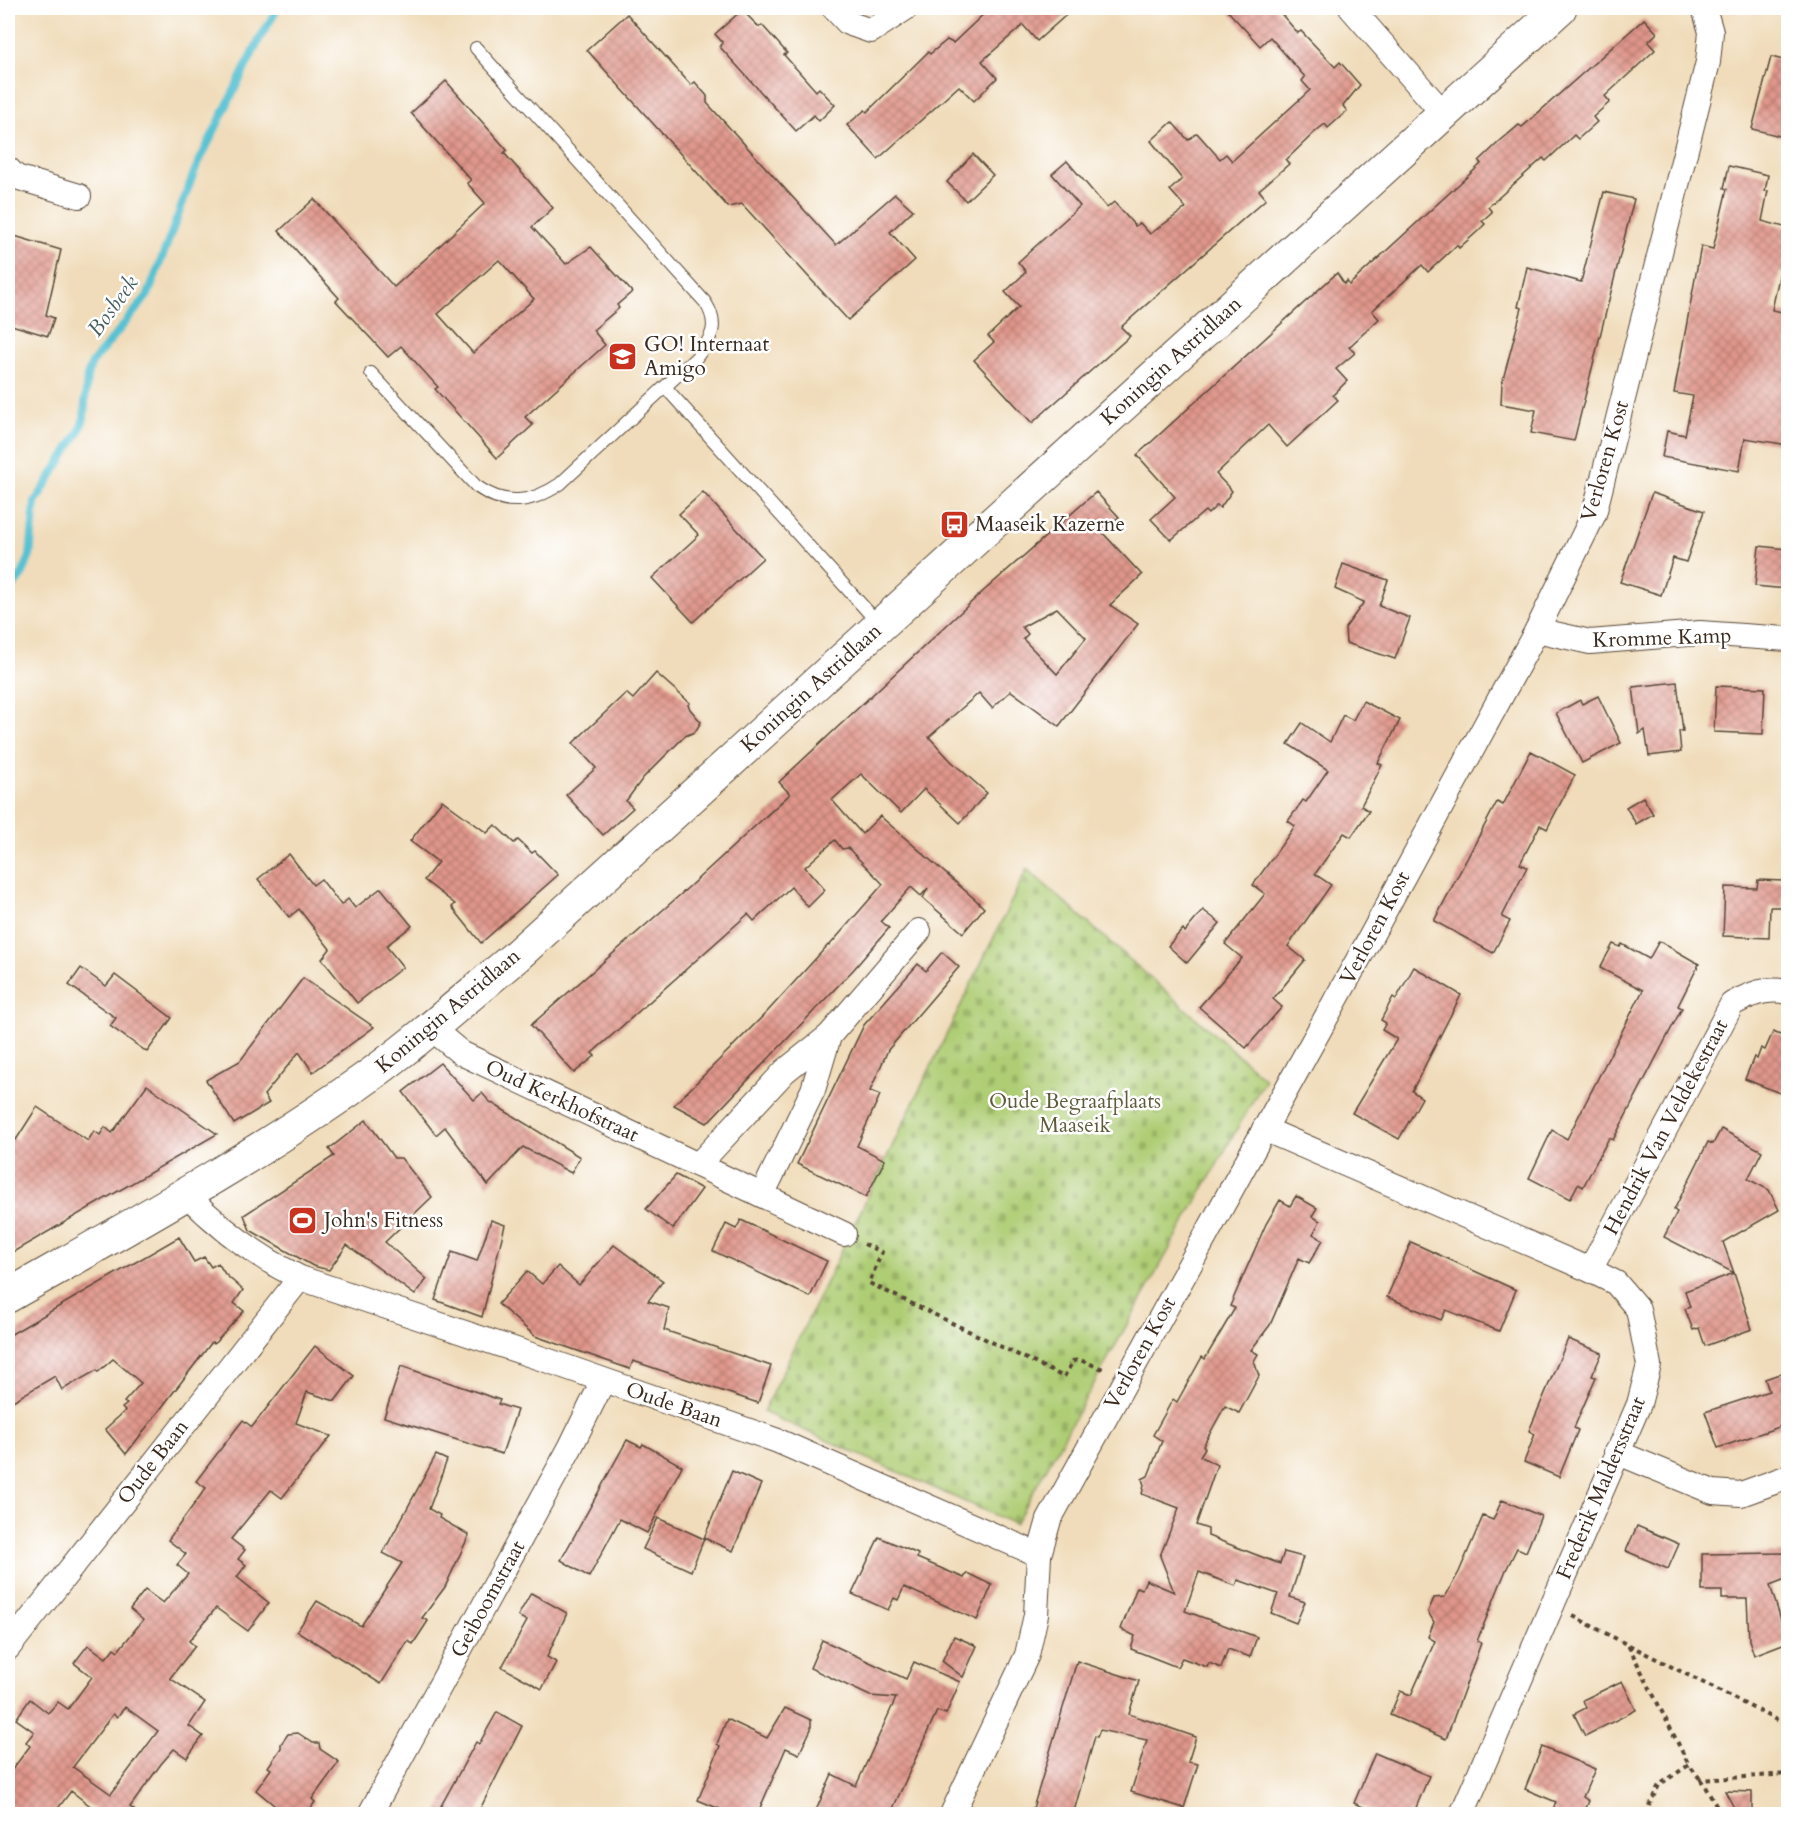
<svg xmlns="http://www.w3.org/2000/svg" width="1796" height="1822" font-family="Cardo,serif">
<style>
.cemetery{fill:url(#cemetery-stones);stroke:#757c49;stroke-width:1.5}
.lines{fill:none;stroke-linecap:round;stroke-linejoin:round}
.stream{stroke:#57c1d2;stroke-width:8}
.building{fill:url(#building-cross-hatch);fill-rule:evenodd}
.service-casing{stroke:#564535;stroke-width:14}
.minor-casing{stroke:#564535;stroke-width:26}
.secondary-casing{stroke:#564535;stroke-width:35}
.path{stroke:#564535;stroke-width:4;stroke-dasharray:4.5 4.5;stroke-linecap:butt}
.service{stroke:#fff;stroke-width:12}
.minor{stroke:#fff;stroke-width:24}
.secondary{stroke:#fff;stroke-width:33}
.labels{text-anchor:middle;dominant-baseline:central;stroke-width:5;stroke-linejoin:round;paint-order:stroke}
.poi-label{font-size:21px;fill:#3b2a1e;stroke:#fff;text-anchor:start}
.street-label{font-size:21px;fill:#3b2a1e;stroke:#fff}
.park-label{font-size:21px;fill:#5e5b38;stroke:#fff}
.water-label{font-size:22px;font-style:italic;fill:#455f5d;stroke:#fff}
</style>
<defs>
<pattern id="cemetery-stones" width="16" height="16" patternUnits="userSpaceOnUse" patternTransform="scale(1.5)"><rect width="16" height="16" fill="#afcd74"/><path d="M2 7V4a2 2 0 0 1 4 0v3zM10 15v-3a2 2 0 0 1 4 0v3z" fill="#97b064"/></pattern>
<pattern id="building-cross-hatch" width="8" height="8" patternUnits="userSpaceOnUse" patternTransform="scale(1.5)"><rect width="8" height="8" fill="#e0968b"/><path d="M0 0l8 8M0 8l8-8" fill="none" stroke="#b77b71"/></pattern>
</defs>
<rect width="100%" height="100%" fill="#fff"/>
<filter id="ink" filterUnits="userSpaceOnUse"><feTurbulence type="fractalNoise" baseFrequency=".0167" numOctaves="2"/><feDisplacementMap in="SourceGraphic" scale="12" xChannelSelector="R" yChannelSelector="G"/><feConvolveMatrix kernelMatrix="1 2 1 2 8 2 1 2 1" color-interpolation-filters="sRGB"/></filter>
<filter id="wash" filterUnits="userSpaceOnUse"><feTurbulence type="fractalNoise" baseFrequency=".008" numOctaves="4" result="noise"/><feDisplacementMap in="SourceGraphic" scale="24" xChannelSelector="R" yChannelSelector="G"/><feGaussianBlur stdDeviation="1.35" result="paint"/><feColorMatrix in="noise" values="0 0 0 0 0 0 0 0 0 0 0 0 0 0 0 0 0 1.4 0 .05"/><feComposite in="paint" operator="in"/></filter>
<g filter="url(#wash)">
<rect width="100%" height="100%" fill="#f0dcba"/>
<path class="cemetery" d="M1027 869 1265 1079 1015 1524 763 1412Z"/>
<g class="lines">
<path class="stream" d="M8 593 22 575 30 556 35 502 79 432 84 418 87 376 92 363 148 295 195 170 260 38 278 8"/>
</g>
<g id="blocks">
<g class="building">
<path d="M990 8H1074L1037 41 1023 25 982 61 997 78 974 101 959 86 878 159 847 125 865 110 867 112 928 52 930 54 947 40 953 43Z"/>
<path d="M1225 8H1276L1298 33 1301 31 1335 67 1340 62 1360 85 1343 106 1347 111 1328 128 1325 124 1316 131 1286 160 1289 164 1259 190 1266 199 1121 327 1130 336 1032 423 974 360 994 342 988 336 1019 307 1005 292 1026 272 1018 262 1080 206 1052 174 1067 161 1107 208 1114 202 1135 226 1140 223 1150 234 1186 208 1170 190 1182 179 1151 141 1172 122 1188 140 1197 133 1220 159 1226 154 1232 161 1310 90 1302 81 1305 77 1270 37 1260 46Z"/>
<path d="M742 10 759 27 762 25 787 53 784 55 816 91 819 88 835 105 819 121 814 115 796 131 720 47 723 43 715 34Z"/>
<path d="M627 14 691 85 695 82 707 96V103L836 245 895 194 913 210 890 232 915 260 848 320 742 204 728 207 587 50Z"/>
<path d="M1644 19 1657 33 1648 42 1655 50 1605 96 1610 102 1593 117 1597 122 1578 139 1574 135 1546 161 1543 158 1488 207 1492 212 1482 221 1485 224 1477 232 1459 248 1457 245 1428 272 1422 265 1372 311 1379 319 1349 347 1355 353 1336 369 1347 381 1333 395 1338 400 1287 447 1268 425 1216 474 1232 491 1220 508 1217 505 1208 514 1205 511 1171 540 1151 519 1175 497 1137 455 1337 273 1344 284 1347 281 1349 285 1481 164 1479 161 1500 141 1519 125 1522 127Z"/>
<path d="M1771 57 1788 61V138L1752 129Z"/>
<path d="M446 81 507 150 504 153 553 208 532 227 566 264 591 247 632 292 617 305 619 308 593 330 605 345 525 417 533 425 497 458 435 389 438 387 401 346 388 357 336 301 339 298 279 231 314 199 394 287 432 253 485 203 467 183 471 180 411 113ZM499 260 534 299 473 353 438 314Z"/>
<path d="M973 154 993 175 966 201 947 182Z"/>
<path d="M1729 166 1768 175 1765 191H1768L1762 221 1788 228V274L1780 272 1772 310 1788 313V445L1745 438 1739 471 1662 457 1667 431 1685 435 1693 396 1674 393 1701 246 1713 249 1727 189 1724 188Z"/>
<path d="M1604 192 1634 199 1574 441 1531 433 1536 410 1501 404 1502 383 1522 308 1518 307 1527 267 1581 282Z"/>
<path d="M8 234 61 250 46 315 54 318 48 336 8 324Z"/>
<path d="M703 492 763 558 693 622 652 578 699 535 679 514Z"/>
<path d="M1096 492 1119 517 1101 531 1142 575 1110 605 1138 624 1059 726 1011 691 992 708 979 693 929 737 951 761 987 793 960 823 924 789 901 813 861 774 832 800 862 834 880 816 977 901 984 908 963 933 923 898 928 888 921 896 911 887 881 921 889 928 854 969 707 1123 674 1105 767 1012 828 945 829 946 883 884 848 848 842 849 835 840 805 867 825 890 808 907 791 887 754 921 748 914 592 1053 595 1056 574 1073 531 1025 680 895 790 794 779 782 978 596ZM1057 608 1086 638 1057 674 1023 639 1028 634 1022 627Z"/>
<path d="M1652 493 1704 511 1686 562 1673 558 1661 595 1620 582Z"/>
<path d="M1759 546 1788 549V589L1755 586Z"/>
<path d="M1343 564 1388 580 1379 606 1410 618 1395 659 1346 643 1345 628 1364 602 1335 589Z"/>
<path d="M656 673 690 703 688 705 690 709 701 722 695 732 685 736 643 778 626 801 633 808 603 835 566 795 596 768 573 743 626 693 633 699Z"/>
<path d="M1677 682 1683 731H1679L1681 752 1649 756 1645 730 1639 734 1633 687Z"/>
<path d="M1716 686 1765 688 1763 734 1714 732Z"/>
<path d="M1598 696 1621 743 1582 763 1556 713 1580 700 1582 704Z"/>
<path d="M1363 701 1400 720 1378 763 1382 765 1361 806 1369 811 1351 837 1344 833 1315 874 1331 885 1288 946 1305 960 1273 999 1282 1007 1246 1048 1199 1007 1242 958 1225 944 1265 894 1253 885 1295 826 1288 821 1303 800 1306 802 1328 770 1288 744 1302 723 1330 742 1343 715 1353 720Z"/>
<path d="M1531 751 1575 775 1547 829 1540 825 1520 864 1527 867 1502 917 1510 921 1493 953 1434 921 1497 802 1503 805Z"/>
<path d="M1643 797 1653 814 1636 824 1626 807Z"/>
<path d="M442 800 487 833 495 825 514 843 518 840 532 853 535 851 558 875 481 943 452 907 455 904 424 880 438 862 410 841Z"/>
<path d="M289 854 313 885 321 879 341 905 348 899 355 908 381 888 412 926 386 946 403 967 357 1003 322 959 330 949 299 909 289 917 258 879Z"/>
<path d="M1758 880 1784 881 1783 907H1770L1769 938 1723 936 1725 887 1757 888Z"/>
<path d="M1203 910 1220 923 1187 963 1168 946 1183 929 1185 932Z"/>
<path d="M1659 941 1699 964 1678 1006 1682 1008 1613 1140 1609 1138 1583 1187 1578 1184 1570 1199 1529 1178 1552 1130 1567 1139 1643 990 1600 968 1613 944 1620 947 1622 944 1649 959Z"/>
<path d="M942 952 959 967 888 1050 870 1091 880 1095 857 1146 885 1160 866 1197 797 1164 864 1025 918 964 926 971Z"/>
<path d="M1414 967 1461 995 1412 1091 1422 1098 1399 1139 1352 1113 1397 1039 1382 1030 1386 1023 1381 1020 1393 997 1396 999Z"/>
<path d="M81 968 106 986 115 975 172 1018 147 1052 110 1026 116 1018 69 985Z"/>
<path d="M303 978 374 1027 313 1072 299 1052 264 1095 269 1103 234 1124 206 1080 240 1061Z"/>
<path d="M1773 1032 1788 1038V1078L1782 1094 1745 1079 1754 1057 1757 1059 1761 1048 1765 1050Z"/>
<path d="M440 1063 474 1100 482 1093 490 1102 580 1157 571 1173 523 1147 488 1185 445 1127 436 1135 403 1092Z"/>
<path d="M147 1085 217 1134 8 1255V1135L16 1140 37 1107 88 1141 94 1131 100 1135 105 1127 112 1133Z"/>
<path d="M366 1120 394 1158H401L432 1197 385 1242 427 1279 415 1295 347 1245 329 1270 313 1266 250 1230 244 1215 334 1156 329 1149Z"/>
<path d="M1721 1129 1762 1151 1748 1179 1769 1190 1779 1210 1723 1242 1734 1273 1664 1237 1677 1212 1674 1210 1708 1142 1713 1144Z"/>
<path d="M676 1175 702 1189 673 1229 646 1209Z"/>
<path d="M1296 1196 1317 1208 1312 1216 1320 1221 1313 1234 1323 1240 1309 1263 1299 1258 1270 1325 1251 1350 1258 1354 1254 1361 1259 1376 1239 1413 1225 1406 1203 1446 1205 1448 1200 1456 1217 1465 1196 1525 1208 1529V1536L1280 1564 1284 1552 1303 1557 1290 1597 1305 1602 1296 1623 1271 1613 1278 1594 1238 1580 1236 1586 1199 1572 1185 1611 1257 1637 1250 1657 1228 1649 1221 1668 1209 1663 1207 1667 1182 1658 1177 1667 1131 1649 1135 1636 1121 1629 1137 1587 1142 1589 1146 1580 1174 1592 1160 1556 1179 1508 1142 1494 1144 1485 1142 1479 1148 1476 1162 1441 1153 1435 1173 1399 1177 1402 1202 1357 1205 1359 1235 1308 1230 1306 1266 1224 1280 1200 1290 1206Z"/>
<path d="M491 1220 505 1225 482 1317 435 1300 452 1252 477 1261Z"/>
<path d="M741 1220 827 1261 810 1297 713 1251 726 1224 736 1229Z"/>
<path d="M179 1237 194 1262 204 1257 211 1267 218 1263 225 1274 243 1290 234 1303 244 1311 214 1344 212 1342 126 1454 105 1429 125 1411 122 1408 127 1404 124 1402 141 1383 113 1359 98 1372 97 1370 62 1390 55 1376 8 1404V1336Z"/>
<path d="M1411 1242 1516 1290 1499 1331 1446 1310 1441 1320 1387 1297Z"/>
<path d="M614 1245 663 1281 648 1301 669 1308 664 1330 771 1366 758 1403 633 1361 630 1369 535 1336 498 1304 527 1271 542 1284 558 1266 579 1285Z"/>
<path d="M1734 1273 1752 1329 1705 1346 1699 1328 1693 1330 1685 1309 1690 1307 1685 1291Z"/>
<path d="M1568 1339 1602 1353 1592 1376 1596 1377 1574 1428 1578 1430 1559 1477 1524 1462 1535 1434 1529 1431Z"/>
<path d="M315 1346 354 1376 335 1401 307 1392 296 1423 331 1436 282 1498 271 1490 231 1539 245 1550 238 1559 246 1565 237 1577 269 1603 248 1631 216 1608 189 1641 195 1646 170 1678 205 1702 189 1726 203 1736 187 1758 174 1749 161 1764 130 1807 141 1815H96L98 1812 71 1791 53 1815H8V1775L30 1746 26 1742 34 1732 16 1719 30 1699 48 1713 58 1702 68 1709 92 1677 74 1663 88 1645 106 1658 114 1648 118 1651 143 1620 130 1609 145 1590 163 1603 188 1574 177 1565 186 1554 168 1540 206 1488 196 1481 243 1420 252 1427ZM125 1707 158 1731 111 1794 73 1767 113 1714 117 1717Z"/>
<path d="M401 1366 500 1400 498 1404 517 1410 502 1454 384 1417Z"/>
<path d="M1788 1371V1436H1786L1782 1426 1718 1448 1705 1412 1769 1391 1765 1379Z"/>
<path d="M627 1440 641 1447 643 1444 682 1466 647 1533 620 1519 589 1577 561 1560Z"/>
<path d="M436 1455 447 1460 429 1509 440 1515 439 1518 469 1535 445 1587 422 1618 428 1621 413 1644 408 1641 381 1684 297 1631 317 1601 361 1626 402 1563 383 1553Z"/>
<path d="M732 1471 761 1484 733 1551 704 1538Z"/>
<path d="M1502 1500 1541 1516 1526 1552 1517 1548 1506 1570 1477 1641 1481 1643 1446 1739 1390 1715 1400 1691 1411 1695 1435 1641 1428 1637 1434 1622 1428 1612 1434 1598 1445 1597 1459 1572 1483 1516 1493 1520Z"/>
<path d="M658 1518 704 1539 691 1571 643 1549Z"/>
<path d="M1637 1526 1679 1544 1668 1569 1626 1551Z"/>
<path d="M879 1537 918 1554 917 1558 964 1578 967 1573 992 1585 977 1620 904 1587 898 1600 894 1598 888 1610 852 1594Z"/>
<path d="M1788 1553V1578L1770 1585 1788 1642 1754 1655 1749 1640 1747 1599H1722V1591H1702V1554Z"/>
<path d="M531 1593 567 1613 547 1657 556 1662 542 1689 502 1667 527 1621 518 1616Z"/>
<path d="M954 1636 977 1646 963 1677 942 1661Z"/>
<path d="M822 1640 906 1679 914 1662 960 1682 946 1714 937 1711 890 1815H814L832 1774 856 1786 896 1698 870 1696 810 1668Z"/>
<path d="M1077 1661 1139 1681 1129 1714 1196 1737 1188 1762 1198 1764 1184 1808 1131 1792 1147 1740 1100 1730 1097 1737 1095 1736 1073 1815H1031Z"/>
<path d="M1622 1681 1636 1710 1585 1736 1574 1714 1586 1708 1583 1700Z"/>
<path d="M785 1708 811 1720V1729L799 1754 786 1748 757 1815H734L698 1800 720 1746 717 1744 727 1719 767 1738Z"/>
<path d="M497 1712 522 1726 477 1815H436L476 1742 479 1744Z"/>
<path d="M298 1733 313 1743H319L320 1749 339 1762 312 1799 315 1802 306 1815H286L256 1790 271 1769 268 1767 281 1748V1744L288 1734Z"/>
<path d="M1542 1747 1595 1769 1583 1797 1589 1801 1583 1815H1551L1556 1802 1525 1789Z"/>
<path d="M1375 1753 1429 1776 1413 1815H1381L1354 1803Z"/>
<path d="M1725 1791 1752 1792V1815H1738Z"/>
</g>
</g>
</g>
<g filter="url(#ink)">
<use href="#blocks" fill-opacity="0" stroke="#564535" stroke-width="1.5"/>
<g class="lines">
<defs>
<g id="service">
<path d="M371 373 476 486C505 507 532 503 560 484L696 358C712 338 720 325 705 302L476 48"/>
<path d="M665 387 879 624"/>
</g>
<g id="minor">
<path d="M834 8 848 23 871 31 906 8"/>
<path d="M1351 8 1443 113"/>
<path d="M8 169 16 177 79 196"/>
<path d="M1537 630 1590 642 1700 633 1788 639"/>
<path d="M430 1027 461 1053 844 1234"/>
<path d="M1264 1129 1590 1270 1616 1283 1638 1309 1649 1365 1639 1404 1462 1814"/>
<path d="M698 1165 785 1071 829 1036 919 931"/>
<path d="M186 1194C219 1228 258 1257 300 1278L552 1362 778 1441 1039 1555"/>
<path d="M762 1195 813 1090 829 1036"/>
<path d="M1590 1270 1732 1004C1751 994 1766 987 1788 992"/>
<path d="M1616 1452 1713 1492 1741 1494 1788 1477"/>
<path d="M8 1648 300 1278"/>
<path d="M370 1814 570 1448 603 1381"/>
<path d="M952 1814 1027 1655 1036 1615 1039 1555 1049 1520 1370 938 1537 630 1594 514 1708 62 1711 32 1704 8"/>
</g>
<path id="secondary" d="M8 1296C127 1228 249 1161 362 1081 415 1044 464 999 514 958L1560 8"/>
</defs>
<use href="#service" class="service-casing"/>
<use href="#minor" class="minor-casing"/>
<use href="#secondary" class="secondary-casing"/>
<g class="path">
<path d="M864 1244 882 1252 869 1283 1064 1377 1073 1361 1080 1360 1103 1369"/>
<path d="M1573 1616 1628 1645 1689 1765"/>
<path d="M1629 1645 1788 1726"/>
<path d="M1645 1814 1659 1785 1689 1765 1701 1780"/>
<path d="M1721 1814 1701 1780 1788 1774"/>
</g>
<use href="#service" class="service"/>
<use href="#minor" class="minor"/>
<use href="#secondary" class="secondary"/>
</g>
</g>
<defs>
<symbol id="school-square" viewBox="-11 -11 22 22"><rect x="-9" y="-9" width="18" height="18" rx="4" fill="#c8321e" stroke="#fff"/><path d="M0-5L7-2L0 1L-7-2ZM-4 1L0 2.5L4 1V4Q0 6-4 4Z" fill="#fff"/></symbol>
<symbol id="bus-square" viewBox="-11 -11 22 22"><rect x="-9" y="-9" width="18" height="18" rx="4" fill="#c8321e" stroke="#fff"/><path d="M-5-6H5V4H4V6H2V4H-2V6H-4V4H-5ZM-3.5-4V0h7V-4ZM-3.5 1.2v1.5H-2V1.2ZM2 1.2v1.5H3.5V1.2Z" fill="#fff"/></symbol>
<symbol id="stadium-square" viewBox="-11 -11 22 22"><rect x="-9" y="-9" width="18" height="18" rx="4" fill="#c8321e" stroke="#fff"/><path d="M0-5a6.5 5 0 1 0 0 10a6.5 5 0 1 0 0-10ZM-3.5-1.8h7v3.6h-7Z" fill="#fff"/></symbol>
</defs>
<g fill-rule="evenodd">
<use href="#school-square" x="606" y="340" width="33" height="33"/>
<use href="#bus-square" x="938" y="508" width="33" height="33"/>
<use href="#stadium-square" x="286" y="1204" width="33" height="33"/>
</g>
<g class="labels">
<g class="poi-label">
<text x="644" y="344">GO! Internaat<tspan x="644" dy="24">Amigo</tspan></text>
<text x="975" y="524">Maaseik Kazerne</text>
<text x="324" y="1220">John's Fitness</text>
</g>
<g class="street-label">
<text transform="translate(1171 361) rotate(-42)">Koningin Astridlaan</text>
<text transform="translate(1605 461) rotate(-74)">Verloren Kost</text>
<text transform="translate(1662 638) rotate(-2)">Kromme Kamp</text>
<text transform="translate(811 688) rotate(-42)">Koningin Astridlaan</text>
<text transform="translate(1375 928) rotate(-62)">Verloren Kost</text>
<text transform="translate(448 1011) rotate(-40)">Koningin Astridlaan</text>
<text transform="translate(562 1101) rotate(25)">Oud Kerkhofstraat</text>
<text transform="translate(1666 1127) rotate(-62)">Hendrik Van Veldekestraat</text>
<text transform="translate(1140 1353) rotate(-61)">Verloren Kost</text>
<text transform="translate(674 1405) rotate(19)">Oude Baan</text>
<text transform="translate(153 1462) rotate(-52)">Oude Baan</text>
<text transform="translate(1601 1488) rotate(-67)">Frederik Maldersstraat</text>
<text transform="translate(488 1599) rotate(-61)">Geiboomstraat</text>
</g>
<g class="park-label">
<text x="1075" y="1101">Oude Begraafplaats<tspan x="1075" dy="24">Maaseik</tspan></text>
</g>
<g class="water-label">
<text transform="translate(113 306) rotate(-54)">Bosbeek</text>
</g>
</g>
<rect width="1796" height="1822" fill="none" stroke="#fff" stroke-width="30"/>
</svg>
